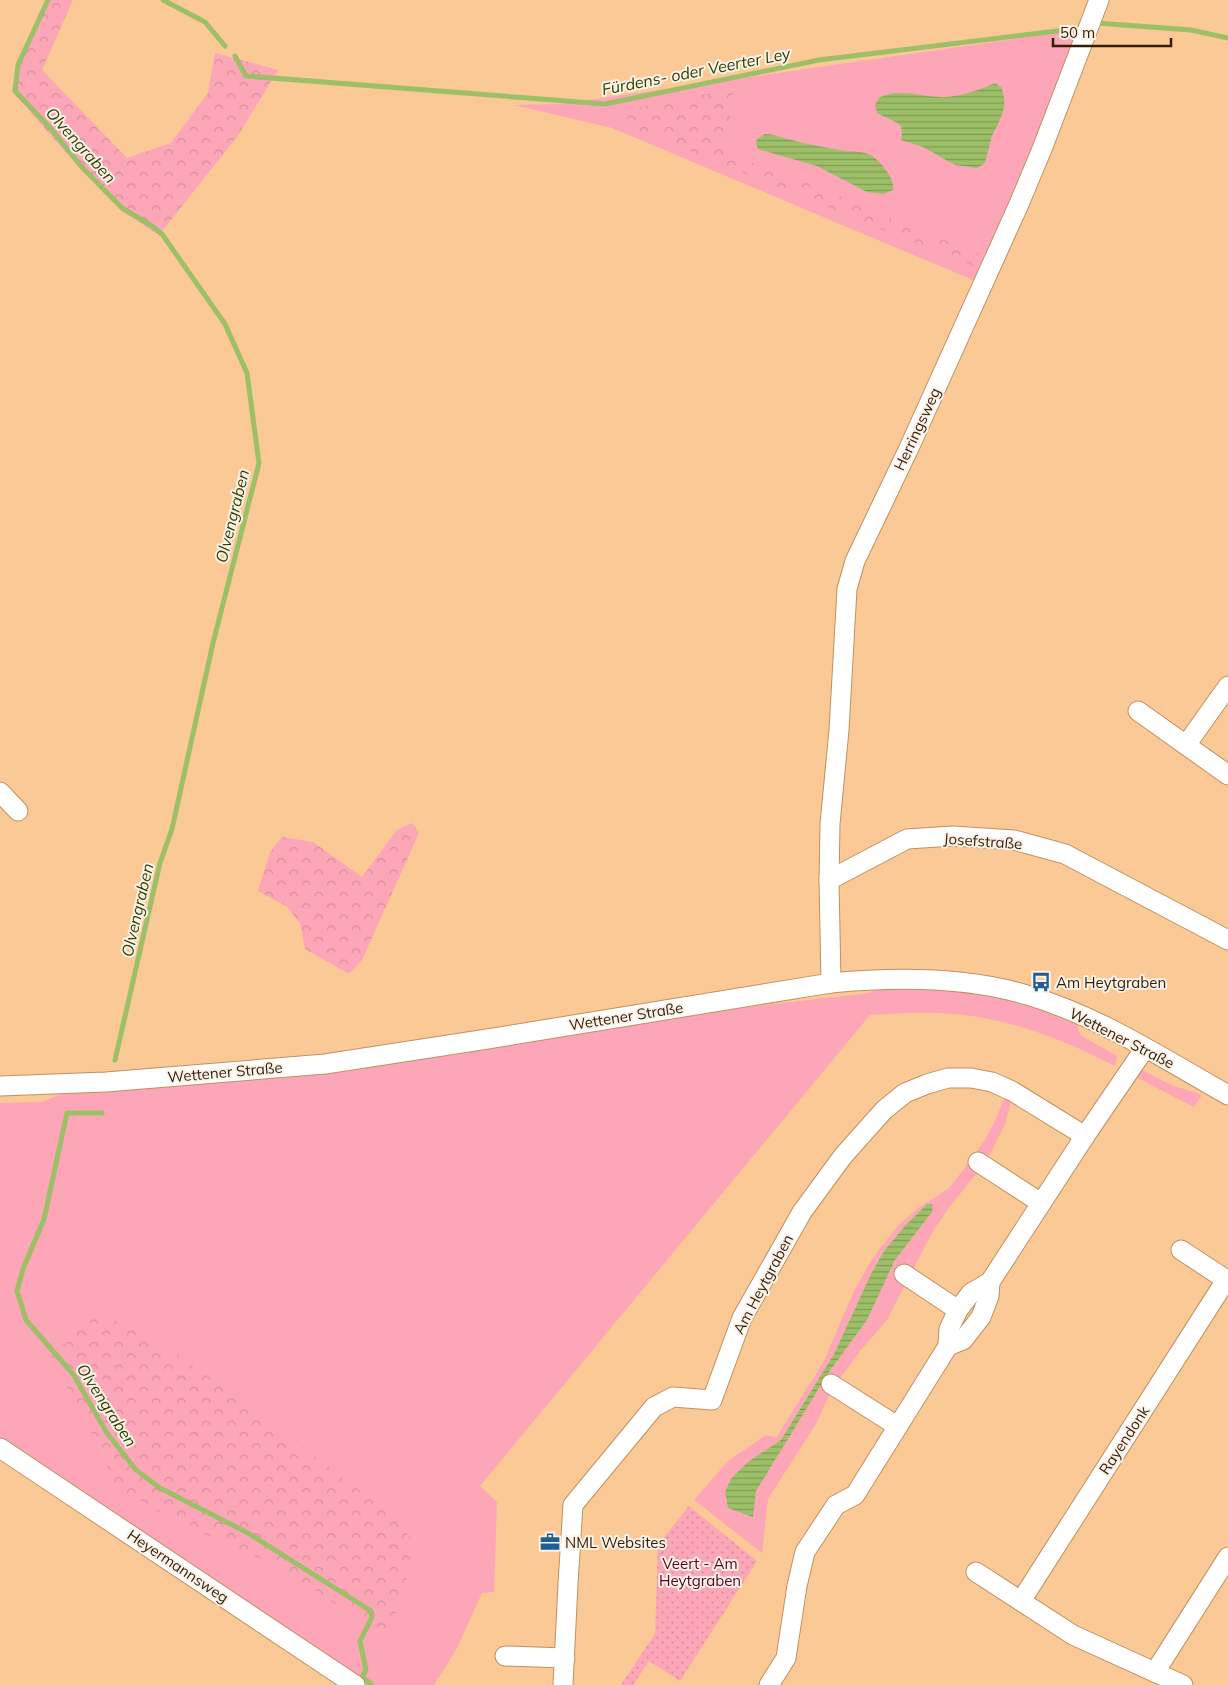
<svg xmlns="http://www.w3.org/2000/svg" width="1228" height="1685" font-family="Mulish,sans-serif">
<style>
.grass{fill:#fca6b7;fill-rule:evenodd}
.forest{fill:url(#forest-crowns)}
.park{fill:url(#park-dots)}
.water{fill:url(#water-rules)}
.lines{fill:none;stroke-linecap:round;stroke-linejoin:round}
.stream{stroke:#9dbf68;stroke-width:5}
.minor-casing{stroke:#c09160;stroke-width:21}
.minor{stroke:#fff;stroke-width:19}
.labels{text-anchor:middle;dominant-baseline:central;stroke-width:4;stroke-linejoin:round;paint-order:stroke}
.street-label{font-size:15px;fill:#311f0a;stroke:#fdf2e8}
.poi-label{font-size:15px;fill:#311f0a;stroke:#fdf2e8;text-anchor:start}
.park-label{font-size:15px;fill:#5a0024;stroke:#fdf2e8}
.water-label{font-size:16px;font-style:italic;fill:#2c4100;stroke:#fdf2e8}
</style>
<defs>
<pattern id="forest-crowns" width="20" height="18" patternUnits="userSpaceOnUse" patternTransform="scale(1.25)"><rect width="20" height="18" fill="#fca6b7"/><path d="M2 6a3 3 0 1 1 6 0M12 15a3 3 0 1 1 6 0" fill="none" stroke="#d88e9c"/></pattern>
<pattern id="park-dots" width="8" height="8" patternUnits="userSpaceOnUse" patternTransform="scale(1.25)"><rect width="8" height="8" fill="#fca6b7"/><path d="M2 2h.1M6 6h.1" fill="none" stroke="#d88e9c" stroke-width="1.8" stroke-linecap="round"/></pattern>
<pattern id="water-rules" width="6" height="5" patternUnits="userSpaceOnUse" patternTransform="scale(1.25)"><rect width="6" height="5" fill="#9dbf68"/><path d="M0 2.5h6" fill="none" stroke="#819b54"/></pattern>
</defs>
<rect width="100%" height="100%" fill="#fbc996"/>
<g class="grass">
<path d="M1085 29 980 283 612 128 514 105 561 104Z"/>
<path d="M891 985 971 991 1025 1003 1077 1024 1080 1035 1117 1056 1115 1066C1059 1037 999 1014 935 1013 914 1012 892 1014 870 1015L480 1486 497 1502 494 1592 482 1593 456 1650 434 1685H366L0 1439V1103L42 1102 105 1075 297 1060 869 993Z"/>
<path d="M1140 1069 1169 1084 1202 1095 1194 1107 1132 1075Z"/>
<path d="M1005 1096 1011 1102 1005 1124 992 1150 981 1168 951 1205 933 1231 887 1320 861 1350 832 1389 816 1424 768 1499 762 1553 694 1500 728 1461 766 1435 776 1438 823 1363 854 1291 874 1256 898 1226 918 1208 948 1189 957 1178 985 1140 996 1119ZM932 1212 895 1260 867 1320 829 1372 756 1491 753 1516 749 1461 781 1440 834 1354 871 1274 884 1251Z"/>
</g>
<g class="forest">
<path d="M46 0H73L42 70 127 158 171 143 208 93 215 53 278 70 237 137 159 235 122 211 82 171 12 91 17 65Z"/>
<path d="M733 90 727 141 731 155 828 191 918 230 986 256 982 269C865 225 751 174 633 129L624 112 653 103Z"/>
<path d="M412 823 419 833 362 960 349 974 305 949 300 923 286 906 258 891 270 852 282 837 313 842 362 877 397 830Z"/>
<path d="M88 1313 139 1328 224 1387 380 1506 414 1541 404 1596 383 1636 281 1568 168 1518 116 1486 79 1407 45 1354Z"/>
</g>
<path class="park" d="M689 1506 757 1561 680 1681 649 1661 633 1685H621L655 1634 658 1545Z"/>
<g class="water">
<path d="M995 83 1001 87C1010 109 999 119 991 139 989 147 987 155 985 163L977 168 955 165 923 147 901 140 902 134 901 126C893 119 886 118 877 113L875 105 879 98C900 87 922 98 945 97 961 96 980 90 995 83Z"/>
<path d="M765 134C772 134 777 136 784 138 804 144 825 147 845 151 852 152 861 151 868 154 878 157 896 180 893 190L883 194 867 192 817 166 758 149 756 143 757 139Z"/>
<path d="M927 1204H933L932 1212 895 1260 867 1320 829 1372 756 1491 753 1517 728 1508 725 1492 731 1479 749 1461 781 1440 834 1354 871 1274 884 1251 905 1226Z"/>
</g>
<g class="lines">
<g class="stream">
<path d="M48 0 18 65 15 91 52 130 81 166 122 208 152 226 162 234 225 324 247 373 259 463 213 643 172 829 160 863 115 1060"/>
<path d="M163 0 205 22 225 46"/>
<path d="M1097 23 1191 30 1228 38"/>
<path d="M235 56 246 76 605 104 819 60 1082 28"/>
<path d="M102 1113H67L44 1219 23 1269 17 1291 26 1320 73 1374 107 1433 136 1470 160 1488 248 1533 371 1611 372 1617 360 1641 366 1670 362 1677 371 1684"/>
</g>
<defs>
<g id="minor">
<path d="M1138 711 1228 775"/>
<path d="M1186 745 1228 686"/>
<path d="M0 792 18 811"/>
<path d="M829 880 907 839 953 836 1014 840 1065 854 1228 940"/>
<path d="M831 983 829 880 830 824 839 730 847 589 855 561 909 448 1019 204 1042 149 1099 0"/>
<path d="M0 1086 106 1082 325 1064 481 1040 831 983C894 977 966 977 1027 995 1099 1016 1164 1059 1228 1095"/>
<path d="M978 1162 1041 1203"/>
<path d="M1181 1250 1228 1281"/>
<path d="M904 1274 958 1310"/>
<path d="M948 1346 963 1340 981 1317 989 1296 990 1282 1085 1136"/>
<path d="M831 1384 897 1426"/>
<path d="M0 1448 355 1685"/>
<path d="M976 1572 1073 1635 1183 1685"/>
<path d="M1021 1601 1226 1280"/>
<path d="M505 1656 565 1658"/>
<path d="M1155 1672 1228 1557"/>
<path d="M563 1685 568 1584 573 1505 654 1407 673 1397 712 1400 742 1318 802 1212 843 1156 884 1110 905 1093 927 1084 948 1078H971L992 1082 1012 1091 1085 1136 1145 1048"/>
<path d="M769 1685 786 1658 797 1586 805 1552 836 1505 855 1495 948 1346 949 1329 958 1310 971 1293 990 1282"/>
</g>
</defs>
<use href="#minor" class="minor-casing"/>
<use href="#minor" class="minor"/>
</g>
<defs>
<symbol id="bus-bare" viewBox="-9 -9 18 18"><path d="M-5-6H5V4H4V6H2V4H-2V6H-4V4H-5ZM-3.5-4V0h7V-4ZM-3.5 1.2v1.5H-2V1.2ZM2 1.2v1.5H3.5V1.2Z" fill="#1c6095" stroke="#fdf2e8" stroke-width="2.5" paint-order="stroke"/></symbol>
<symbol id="office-bare" viewBox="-9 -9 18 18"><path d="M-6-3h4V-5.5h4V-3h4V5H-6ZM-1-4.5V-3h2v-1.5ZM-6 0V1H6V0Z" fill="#1c6095" stroke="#fdf2e8" stroke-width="2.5" paint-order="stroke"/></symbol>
</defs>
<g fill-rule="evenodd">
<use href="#bus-bare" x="1027" y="968" width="28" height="28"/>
<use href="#office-bare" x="536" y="1528" width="28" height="28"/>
</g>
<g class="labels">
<g class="street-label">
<text transform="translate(917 429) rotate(-65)">Herringsweg</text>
<text transform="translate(983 841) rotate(4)">Josefstraße</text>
<text transform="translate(626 1016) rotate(-9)">Wettener Straße</text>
<text transform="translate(1122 1038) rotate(27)">Wettener Straße</text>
<text transform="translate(225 1072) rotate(-5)">Wettener Straße</text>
<text transform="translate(763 1284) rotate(-62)">Am Heytgraben</text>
<text transform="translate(1124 1440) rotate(-57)">Rayendonk</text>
<text transform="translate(178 1566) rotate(34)">Heyermannsweg</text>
</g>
<g class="poi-label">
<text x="1056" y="982">Am Heytgraben</text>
<text x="565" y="1542">NML Websites</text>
</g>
<g class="park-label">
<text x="700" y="1563">Veert - Am<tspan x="700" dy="17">Heytgraben</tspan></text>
</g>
<g class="water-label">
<text transform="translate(696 71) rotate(-11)">Fürdens- oder Veerter Ley</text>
<text transform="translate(81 145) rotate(48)">Olvengraben</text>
<text transform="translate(232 516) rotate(-76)">Olvengraben</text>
<text transform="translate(137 910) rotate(-77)">Olvengraben</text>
<text transform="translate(107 1405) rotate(57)">Olvengraben</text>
</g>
</g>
<path d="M1053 38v8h118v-8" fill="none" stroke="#311f0a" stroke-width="2.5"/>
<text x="1060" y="38" font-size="15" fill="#311f0a" stroke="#fdf2e8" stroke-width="4" paint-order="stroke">50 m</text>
</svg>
